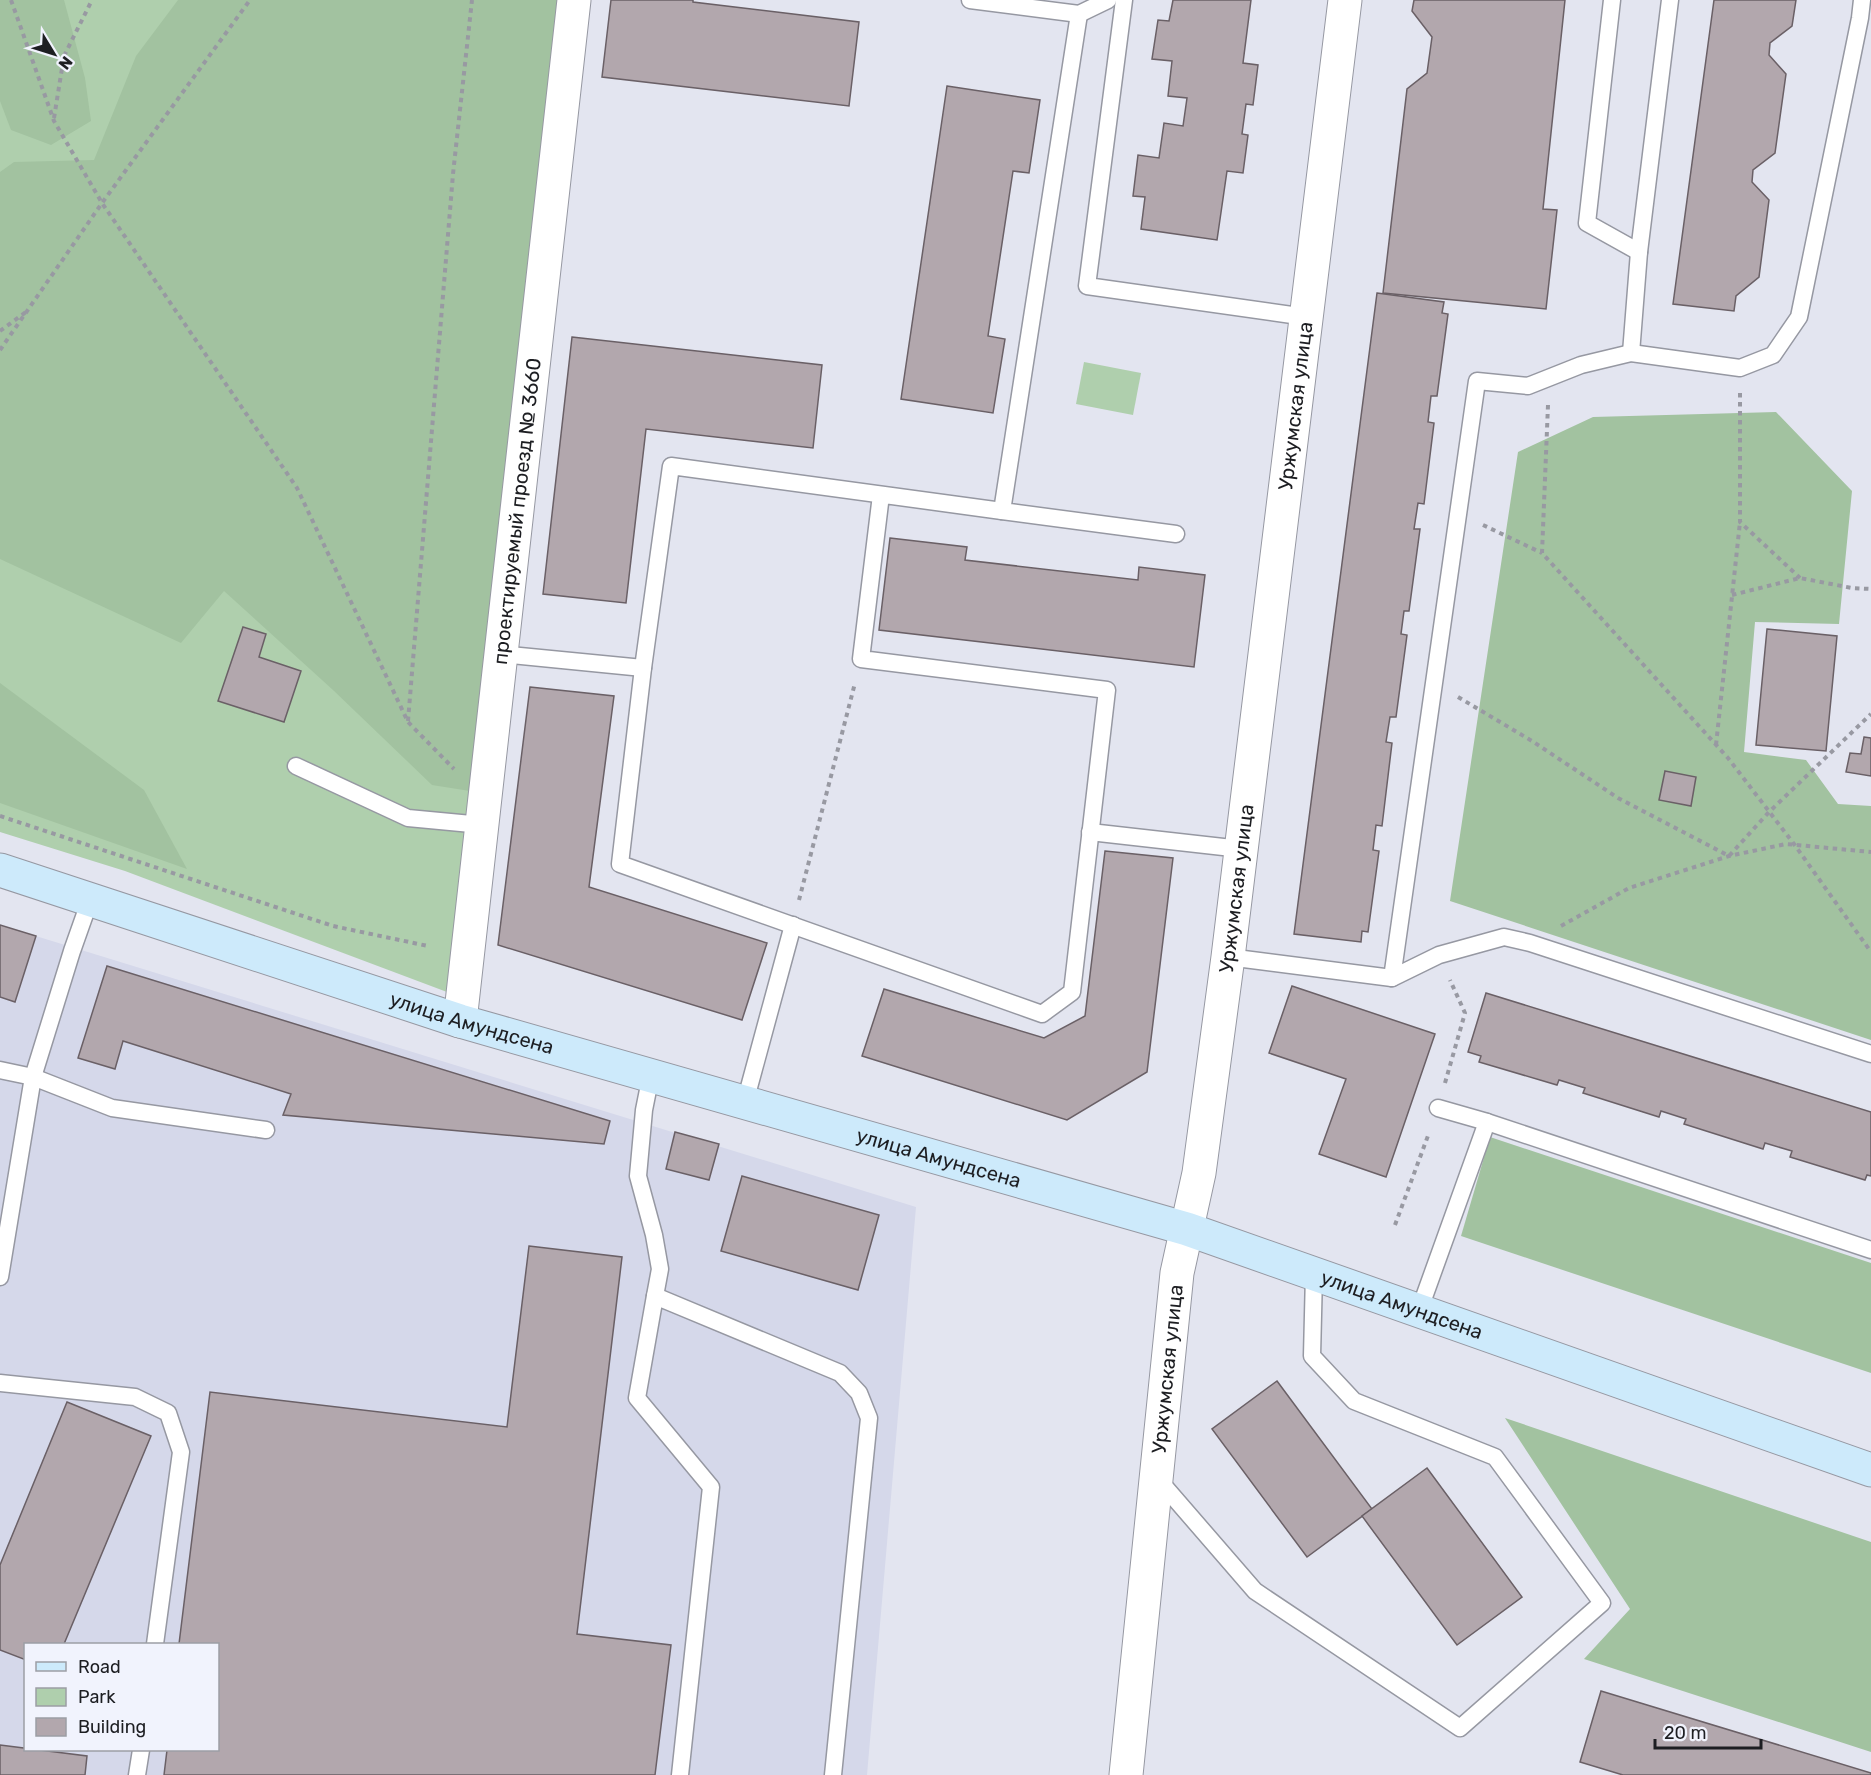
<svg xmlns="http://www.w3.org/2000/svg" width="1871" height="1775" font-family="Rubik,sans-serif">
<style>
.built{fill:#d5d8ea;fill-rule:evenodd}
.green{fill:#afcfad}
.forest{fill:#a2c2a0}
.building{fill:#b2a7ad;stroke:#6a6066;stroke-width:1.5}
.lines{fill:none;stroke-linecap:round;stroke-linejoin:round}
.lane-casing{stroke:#9698a2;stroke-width:19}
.street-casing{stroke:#9698a2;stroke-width:35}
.secondary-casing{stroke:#9698a2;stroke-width:35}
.path{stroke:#9899a2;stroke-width:4;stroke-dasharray:4.5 4.5;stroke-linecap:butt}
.lane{stroke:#fff;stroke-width:16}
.street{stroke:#fff;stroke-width:33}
.secondary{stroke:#cdeafb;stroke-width:33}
.labels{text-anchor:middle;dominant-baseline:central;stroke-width:4.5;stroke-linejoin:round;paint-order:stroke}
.street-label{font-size:20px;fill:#1d1e22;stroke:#f1f3fd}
</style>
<rect width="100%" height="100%" fill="#e3e5f0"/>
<path class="built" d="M0 925 916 1207 867 1775H0ZM26 1644H218V1750H26Z"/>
<g class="green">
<path d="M0 0H559L447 992 125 871 0 832Z"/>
<path d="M1084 362 1141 373 1133 415 1076 404Z"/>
</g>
<g class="forest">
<path d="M0 0H64L85 78 91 121 51 145 11 130 0 101Z"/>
<path d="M178 0H559L470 791 432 785 333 690 224 591 181 643 0 559V172L14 162 94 160 136 56Z"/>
<path d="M1776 412 1852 491 1839 624 1755 622 1744 752 1806 760 1838 804 1871 806V1040L1450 901 1518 452 1593 417Z"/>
<path d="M0 683 144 790 187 869 0 803Z"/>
<path d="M1490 1137 1871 1263V1373L1461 1236Z"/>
<path d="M1505 1418 1871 1542V1752L1584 1659 1630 1609Z"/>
</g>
<g class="building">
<path d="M611 0H693V2L859 22 849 106 602 77Z"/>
<path d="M1173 0H1251L1243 63 1258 65 1253 105 1246 104 1242 134 1248 135 1243 173 1227 171 1217 240 1141 229 1145 197 1133 196 1138 155 1159 158 1164 123 1183 126 1187 98 1168 96 1172 61 1152 59 1158 20 1169 21Z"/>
<path d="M1414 0H1565L1543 209 1557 210 1546 309 1383 293 1407 89 1427 73 1432 37 1412 11Z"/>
<path d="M1714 0H1796L1792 26 1770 43 1769 55 1786 74 1775 153 1753 170 1752 182 1769 200 1759 277 1736 296 1734 311 1673 304Z"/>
<path d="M947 86 1040 100 1029 173 1013 171 988 336 1005 339 993 413 901 399Z"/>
<path d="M1377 293 1444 302 1442 313 1448 314 1437 396H1431L1428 422 1434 423 1424 504 1418 503 1414 529H1420L1409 611H1404L1401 634 1407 635 1396 717H1390L1386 742 1392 743 1382 826 1376 825 1373 850 1379 851 1368 932 1362 931 1361 942 1294 934Z"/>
<path d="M572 337 822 365 813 448 646 429 626 603 543 594Z"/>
<path d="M890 538 967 547 965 560 1138 580 1139 567 1205 575 1194 667 879 630Z"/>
<path d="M243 627 266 634 259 657 301 671 284 722 218 701Z"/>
<path d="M1767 629 1837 636 1826 751 1756 745Z"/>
<path d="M530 687 614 696 589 887 767 943 742 1020 498 945Z"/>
<path d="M1864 737 1871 738V776L1846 772 1850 753 1861 754Z"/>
<path d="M1665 771 1696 777 1691 806 1659 800Z"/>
<path d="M1105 851 1173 858 1147 1072 1067 1120 862 1056 884 989 1044 1038 1085 1016Z"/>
<path d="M0 925 36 936 15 1002 0 997Z"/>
<path d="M107 966 610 1121 604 1144 283 1115 291 1094 123 1041 115 1069 78 1058Z"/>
<path d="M1292 986 1435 1034 1386 1177 1319 1154 1346 1079 1269 1053Z"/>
<path d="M1486 993 1871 1112V1176L1867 1175 1865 1180 1790 1157 1792 1151 1765 1143 1763 1149 1684 1124 1686 1119 1661 1111 1659 1117 1583 1093 1585 1088 1559 1080 1557 1085 1479 1062 1481 1056 1468 1052Z"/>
<path d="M675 1132 719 1144 709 1180 666 1169Z"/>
<path d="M742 1176 879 1215 858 1290 721 1251Z"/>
<path d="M529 1246 622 1257 577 1634 671 1645 655 1775H164L167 1750H218V1644H179L210 1392 507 1427Z"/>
<path d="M1277 1381 1372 1509 1307 1557 1212 1429Z"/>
<path d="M67 1402 151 1436 64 1644H26V1660L0 1650V1565Z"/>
<path d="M1427 1468 1522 1597 1457 1645 1362 1516Z"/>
<path d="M1601 1691 1871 1773V1775H1623L1580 1762Z"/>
<path d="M0 1745 87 1756 85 1775H0Z"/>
</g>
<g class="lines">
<defs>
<g id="lane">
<path d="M970 0 1079 14 1108 0"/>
<path d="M1124 0 1087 286 1306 317"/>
<path d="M1612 0 1587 223 1639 252"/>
<path d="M1079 14 1002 511 1176 534"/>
<path d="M1631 353 1639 252 1670 0"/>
<path d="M881 495 861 659 1107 690 1072 992 1042 1014 620 864 643 668 671 466 1002 511"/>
<path d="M500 654 643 668"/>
<path d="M296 766 408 818 482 825"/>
<path d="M1090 832 1241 849"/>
<path d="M1228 957 1392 978 1477 381 1528 386 1581 365 1631 353 1740 368 1773 355 1799 317 1860 18 1862 0"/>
<path d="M1392 978 1439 955 1504 937 1530 943 1871 1054"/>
<path d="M0 1070 33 1077 112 1108 266 1130"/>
<path d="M651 1075 644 1110 638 1176 654 1235 660 1269 655 1296"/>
<path d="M745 1102 793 925"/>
<path d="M1438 1108 1487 1122 1871 1250"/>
<path d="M0 1277 33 1077 72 951 90 900"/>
<path d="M1419 1311 1487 1122"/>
<path d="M0 1383 135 1397 168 1413 181 1452 155 1644"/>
<path d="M1158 1479 1255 1591 1460 1728 1602 1603 1495 1457 1354 1401 1312 1356 1314 1274"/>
<path d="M137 1775 141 1750"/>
<path d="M680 1775 711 1487 637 1398 655 1296 840 1373 859 1393 869 1418 833 1775"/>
</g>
<g id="street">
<path id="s1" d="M460 1021 574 0"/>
<path id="s2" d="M1126 1775 1177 1273 1199 1173 1228 957 1345 0"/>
</g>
<g id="secondary">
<path id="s3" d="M0 870 460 1021 1187 1229 1871 1470"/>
</g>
</defs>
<use href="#lane" class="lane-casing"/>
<use href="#street" class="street-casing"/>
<use href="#secondary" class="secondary-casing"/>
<g class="path">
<path d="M11 0 54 121 102 203 297 488 408 722 454 769"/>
<path d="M54 118 64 56 92 0"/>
<path d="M0 331 26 312"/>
<path d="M0 350 102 203 250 0"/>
<path d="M1740 393V522L1800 578"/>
<path d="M1548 405 1542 553 1728 758 1794 844 1871 952"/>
<path d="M1483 525 1542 553"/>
<path d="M1732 595 1800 578 1852 588 1871 589"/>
<path d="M1458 697 1532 741 1618 798 1729 856 1769 812 1871 714"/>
<path d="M408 721 453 174 472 0"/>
<path d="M1716 745 1740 522"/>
<path d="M0 816 333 926 428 946"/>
<path d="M799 900 855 683"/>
<path d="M1561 926 1629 888 1729 856 1786 844 1871 852"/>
<path d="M1445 1083 1465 1013 1450 980"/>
<path d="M1395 1225 1429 1133"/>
</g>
<use href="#lane" class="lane"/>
<use href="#street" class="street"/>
<use href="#secondary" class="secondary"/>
</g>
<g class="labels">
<g class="street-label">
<text stroke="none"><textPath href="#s2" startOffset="1380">Уржумская улица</textPath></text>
<text stroke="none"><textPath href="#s1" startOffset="513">проектируемый проезд № 3660</textPath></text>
<text stroke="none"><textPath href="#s2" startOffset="894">Уржумская улица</textPath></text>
<text stroke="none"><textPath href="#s3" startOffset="496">улица Амундсена</textPath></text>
<text stroke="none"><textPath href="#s3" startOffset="982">улица Амундсена</textPath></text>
<text stroke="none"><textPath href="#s3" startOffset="1468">улица Амундсена</textPath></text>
<text stroke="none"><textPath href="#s2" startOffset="408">Уржумская улица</textPath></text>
</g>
</g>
<rect x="24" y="1643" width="195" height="108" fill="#f1f3fd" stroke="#9c9ea5" stroke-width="1.5"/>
<rect x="36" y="1662" width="30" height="9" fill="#cdeafb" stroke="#9c9ea5" stroke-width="1.5"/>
<text x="78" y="1673" font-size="18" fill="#1d1e22">Road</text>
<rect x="36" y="1688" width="30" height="18" fill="#afcfad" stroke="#9c9ea5" stroke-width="1.5"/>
<text x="78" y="1703" font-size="18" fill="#1d1e22">Park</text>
<rect x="36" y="1718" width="30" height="18" fill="#b2a7ad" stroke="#9c9ea5" stroke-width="1.5"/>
<text x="78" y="1733" font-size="18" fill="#1d1e22">Building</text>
<g transform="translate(54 54) rotate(128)" stroke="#f1f3fd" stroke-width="4.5" paint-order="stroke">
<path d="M0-4.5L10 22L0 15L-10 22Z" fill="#1d1e22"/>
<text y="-9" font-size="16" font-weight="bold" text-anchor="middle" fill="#1d1e22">N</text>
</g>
<path d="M1655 1739v9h106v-9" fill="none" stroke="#1d1e22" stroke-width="3"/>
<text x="1664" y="1739" font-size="18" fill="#1d1e22" stroke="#f1f3fd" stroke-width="4.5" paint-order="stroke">20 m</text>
</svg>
